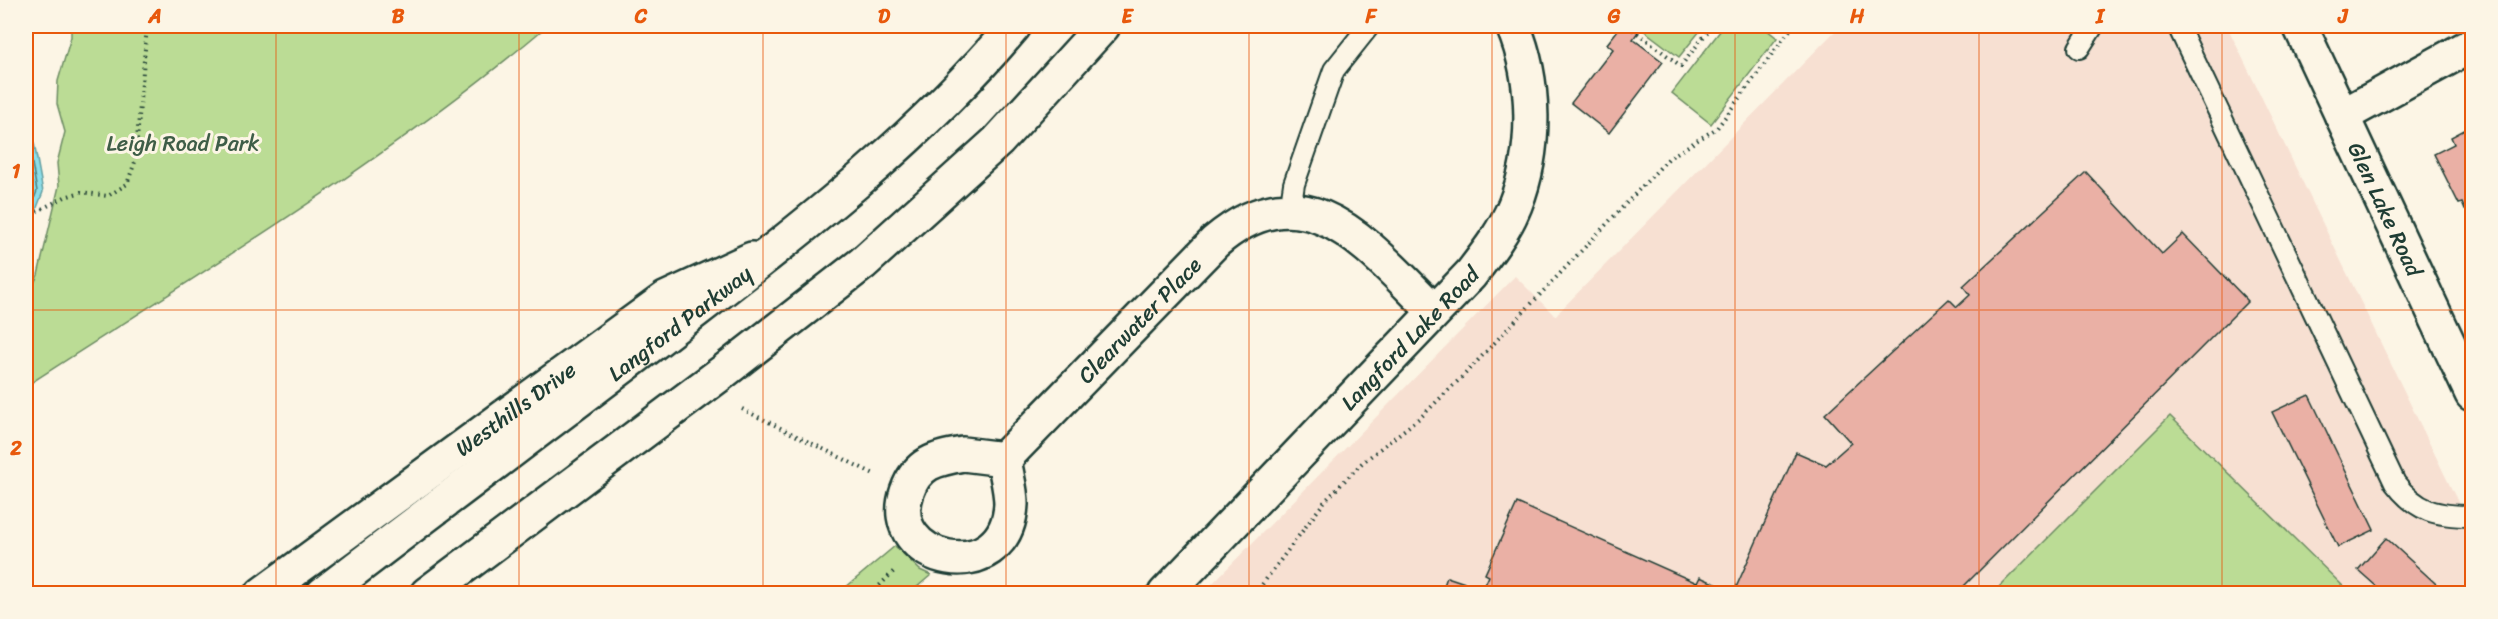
<svg xmlns="http://www.w3.org/2000/svg" width="2498" height="619" font-family="Sriracha,sans-serif">
<style>
.built{fill:#f7e0d2}
.green{fill:#bbdc95;stroke:#6d8c64;stroke-width:1.5}
.water{fill:#8edee9;stroke:#629ea1;stroke-width:1.5}
.lines{fill:none;stroke-linecap:round;stroke-linejoin:round}
.shore{stroke:#4b7d7c;stroke-width:1.5}
.building{fill:#eab0a5;stroke:#1f3d34;stroke-width:1.5}
.service-casing{stroke:#1f3d34;stroke-width:24}
.minor-casing{stroke:#1f3d34;stroke-width:38}
.tertiary-casing{stroke:#1f3d34;stroke-width:38}
.secondary-casing{stroke:#1f3d34;stroke-width:38}
.path{stroke:#1f3d34;stroke-width:4;stroke-dasharray:1.5 4.5;stroke-linecap:butt}
.service{stroke:#fcf5e5;stroke-width:20}
.minor{stroke:#fcf5e5;stroke-width:33}
.tertiary{stroke:#fcf5e5;stroke-width:33}
.secondary{stroke:#fcf5e5;stroke-width:33}
.grid{fill:none;stroke:#e8590c;stroke-width:1.5;stroke-opacity:0.55}
.labels{text-anchor:middle;dominant-baseline:central;stroke-width:6;stroke-linejoin:round;paint-order:stroke}
.park-label{font-size:22px;fill:#3e5d47;stroke:#fcf5e5}
.street-label{font-size:22px;fill:#1f3d34;stroke:#fcf5e5}
.neatline{fill:none;stroke:#e8590c;stroke-width:2}
.grid-label{font-size:20px;text-anchor:middle;font-weight:bold;fill:#e8590c}
</style>
<rect width="100%" height="100%" fill="#fcf5e5"/>
<filter id="ink" filterUnits="userSpaceOnUse"><feTurbulence type="fractalNoise" baseFrequency=".0167" numOctaves="2"/><feDisplacementMap in="SourceGraphic" scale="12" xChannelSelector="R" yChannelSelector="G"/><feConvolveMatrix kernelMatrix="1 2 1 2 8 2 1 2 1" color-interpolation-filters="sRGB"/></filter>
<g filter="url(#ink)">
<path class="built" d="M1840 26H2227L2472 531V594H1202L1515 276 1555 316Z"/>
<g class="green">
<path d="M71 26H547C386 162 203 271 26 386V300L38 275 59 186 57 163 65 132 57 104 58 81 71 37Z"/>
<path d="M1638 26H1704L1679 57Z"/>
<path d="M1724 26H1762L1777 38 1711 124 1672 93Z"/>
<path d="M2170 416 2350 593H1993Z"/>
<path d="M895 546 920 570 931 575 910 593H839Z"/>
</g>
<path class="water" d="M26 99 43 192 26 236Z"/>
<g class="lines">
<path class="shore" d="M26 131 37 191 26 220"/>
</g>
<g class="building">
<path d="M1621 26H1629L1638 32 1633 39 1663 62 1609 133 1571 103 1613 49 1607 44Z"/>
<path d="M2472 126V205L2465 210 2462 203 2459 204 2434 154 2454 144 2451 137Z"/>
<path d="M2086 172 2162 254 2183 234 2248 301 1956 594H1441L1447 577 1483 589 1489 576 1485 574 1517 503 1697 583 1700 577 1734 592 1796 452 1826 465 1851 443 1825 414 1949 299 1957 307 1970 295 1963 286Z"/>
<path d="M2309 395 2374 530 2338 547 2272 412Z"/>
<path d="M2386 538 2447 594H2385L2358 570Z"/>
</g>
<g class="lines">
<defs>
<g id="service">
<path d="M2178 26 2395 483C2417 512 2437 516 2472 516"/>
<path d="M2079 48 2093 26"/>
<path d="M1290 211 1294 184 1334 70 1369 26"/>
</g>
<g id="minor">
<path d="M2342 116 2472 45"/>
<path d="M963 454 1004 459C1006 473 1011 489 1011 504 1007 590 882 563 907 492 917 463 935 459 963 454Z"/>
<path id="s1" d="M1004 459 1215 242C1307 163 1370 249 1434 311"/>
<path id="s2" d="M1165 594 1471 274C1488 252 1505 230 1515 205 1537 149 1536 81 1513 26"/>
</g>
<g id="tertiary">
<path id="s3" d="M2300 26 2472 394"/>
<path id="s4" d="M262 594 665 299 752 259"/>
</g>
<g id="secondary">
<path id="s5" d="M323 594C447 498 574 405 698 309 810 223 923 134 1014 26"/>
<path d="M427 594 723 372 863 263 998 141 1103 26"/>
</g>
</defs>
<use href="#service" class="service-casing"/>
<use href="#minor" class="minor-casing"/>
<use href="#tertiary" class="tertiary-casing"/>
<use href="#secondary" class="secondary-casing"/>
<g class="path">
<path d="M1628 26 1681 66 1712 26"/>
<path d="M26 217 65 197 81 192 108 196 127 184 135 162 147 26"/>
<path d="M742 409 876 475"/>
<path d="M871 594 896 569"/>
<path d="M1255 594 1325 501 1362 463 1422 416 1466 373 1669 158 1717 128 1793 26"/>
</g>
<use href="#service" class="service"/>
<use href="#minor" class="minor"/>
<use href="#tertiary" class="tertiary"/>
<use href="#secondary" class="secondary"/>
</g>
</g>
<path class="grid" d="M276 26V594M519 26V594M763 26V594M1006 26V594M1249 26V594M1492 26V594M1735 26V594M1979 26V594M2222 26V594M26 310H2472"/>
<g class="labels">
<g class="park-label">
<text x="183" y="143">Leigh Road Park</text>
</g>
<g class="street-label">
<text stroke="none"><textPath href="#s3" startOffset="202">Glen Lake Road</textPath></text>
<text stroke="none"><textPath href="#s1" startOffset="194">Clearwater Place</textPath></text>
<text stroke="none"><textPath href="#s5" startOffset="448">Langford Parkway</textPath></text>
<text stroke="none"><textPath href="#s2" startOffset="354">Langford Lake Road</textPath></text>
<text stroke="none"><textPath href="#s4" startOffset="314">Westhills Drive</textPath></text>
</g>
</g>
<rect width="2498" height="619" fill="none" stroke="#fcf5e5" stroke-width="66"/>
<rect x="33" y="33" width="2432" height="553" class="neatline"/>
<g class="grid-label">
<text x="155" y="23">A</text>
<text x="398" y="23">B</text>
<text x="641" y="23">C</text>
<text x="884" y="23">D</text>
<text x="1127" y="23">E</text>
<text x="1371" y="23">F</text>
<text x="1614" y="23">G</text>
<text x="1857" y="23">H</text>
<text x="2100" y="23">I</text>
<text x="2343" y="23">J</text>
<text x="16" y="178">1</text>
<text x="16" y="455">2</text>
</g>
</svg>
